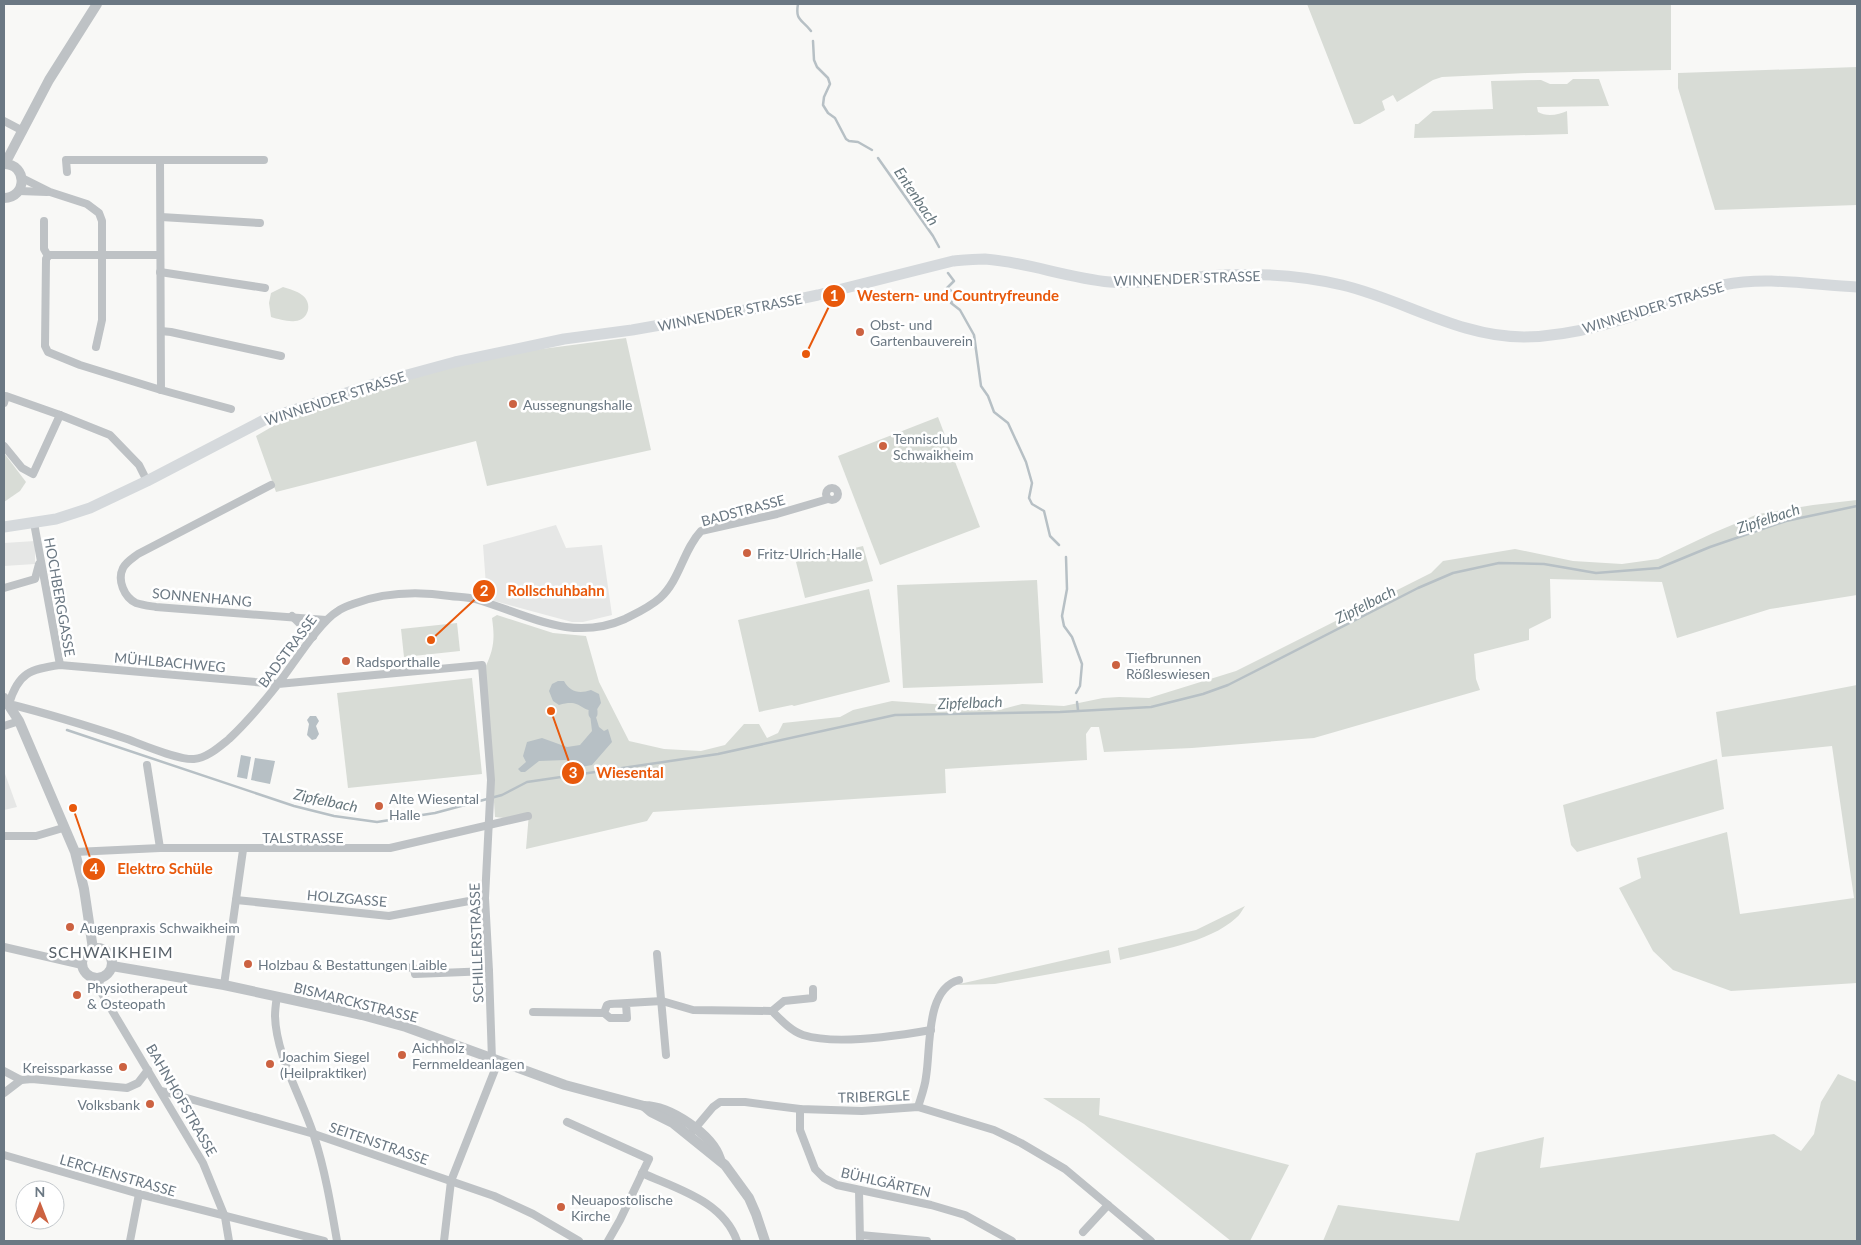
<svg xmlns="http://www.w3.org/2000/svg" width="1861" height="1245" font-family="Lato,sans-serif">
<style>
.built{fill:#e6e7e6}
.green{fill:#d8dcd6}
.water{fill:#b7c0c5}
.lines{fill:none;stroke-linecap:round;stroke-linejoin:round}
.stream{stroke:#b7c0c5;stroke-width:2.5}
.canal{stroke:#b7c0c5;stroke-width:9}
.minor{stroke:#bec2c5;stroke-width:8}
.tertiary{stroke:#bec2c5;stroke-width:10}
.secondary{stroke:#d5d9dc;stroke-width:11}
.poi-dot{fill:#cc6241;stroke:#fff;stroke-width:2}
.labels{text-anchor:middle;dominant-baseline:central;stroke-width:5;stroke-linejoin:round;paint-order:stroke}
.street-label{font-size:14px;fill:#6b7883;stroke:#fff}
.poi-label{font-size:14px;fill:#6b7883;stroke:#fff;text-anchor:start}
.water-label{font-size:15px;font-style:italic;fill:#67777e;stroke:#fff}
.quarter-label{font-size:16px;letter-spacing:1px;fill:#586169;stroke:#fff}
.leader{fill:none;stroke:#e8590c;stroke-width:2}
.callout-dot{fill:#e8590c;stroke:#fff;stroke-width:2}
.mark-label{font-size:15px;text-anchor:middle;font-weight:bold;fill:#fff}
.callout-label{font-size:15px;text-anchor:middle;font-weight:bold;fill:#e8590c;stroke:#fff;stroke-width:5;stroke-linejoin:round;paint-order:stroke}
</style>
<rect width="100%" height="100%" fill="#f8f8f6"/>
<g class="built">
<path d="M556 525 566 548 602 545 612 615 583 622H572L487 599 483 545Z"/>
<path d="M35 541V564L4 566V543Z"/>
<path d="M4 771 17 807 4 810Z"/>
</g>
<g class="green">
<path d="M1307 4H1671V70L1527 73 1442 77 1433 80 1397 102 1393 95 1382 101 1385 110 1360 124H1354Z"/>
<path d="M1857 67V205L1715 210 1678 88V73Z"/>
<path d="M1573 79H1599L1609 106 1537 107 1538 112C1546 117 1559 115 1567 111L1568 134 1414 138 1415 124H1418L1433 111 1493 109 1491 81 1541 80 1550 84H1567Z"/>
<path d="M283 287C289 289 297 291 302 295 313 303 309 320 295 321 288 322 278 319 271 317L269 303 271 293Z"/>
<path d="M626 338 651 450 487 486 476 441 276 492 256 436 275 425 309 411 445 368 534 350Z"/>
<path d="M938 417 980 527 880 565 838 456Z"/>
<path d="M4 453 26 482 20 491 4 502Z"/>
<path d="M1857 500V595L1770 609 1677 638 1662 582 1550 579 1551 618 1529 629V640L1474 654 1476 679 1480 690 1314 738 1192 748 1104 752 1099 727H1091L1086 734 1087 760 945 769 946 793 653 812 647 821 526 849 529 813 504 818 495 817 485 668C494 649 495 639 492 618L497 615 553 633 586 636 599 682 629 741 664 749 701 751 725 745 744 724H759L767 738 778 733 783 723 840 717 853 710 892 701 974 707 995 711 1022 704 1064 706 1103 698 1119 697 1149 698 1236 671 1431 573 1443 561 1515 549 1573 561 1622 564 1658 559 1713 533 1758 514 1813 505Z"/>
<path d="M863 546 873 581 805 598 796 562Z"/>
<path d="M1037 580 1043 683 903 688 897 585Z"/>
<path d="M869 589 890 682 794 706 792 705 759 712 738 620Z"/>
<path d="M457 623 460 651 404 657 401 629Z"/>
<path d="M472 678 482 774 348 788 337 693Z"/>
<path d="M1857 685V983L1731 991 1673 970 1653 951 1619 888 1641 878 1637 858 1727 832 1740 914 1854 898 1832 746 1722 757 1716 712Z"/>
<path d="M1717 759 1724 809 1577 852 1571 845 1563 805Z"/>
<path d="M1245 906C1242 910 1240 915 1236 918 1209 943 1155 951 1120 960L1118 948 1196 930Z"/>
<path d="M1109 950 1111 963 995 984 955 985Z"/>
<path d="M1838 1074 1857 1082V1241H1323L1338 1205 1459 1221 1476 1153 1544 1137 1540 1168 1774 1134 1801 1151 1814 1134 1821 1102Z"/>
<path d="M1043 1098H1100L1099 1115 1289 1165 1250 1241H1231L1084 1124Z"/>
</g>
<g class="water">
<path d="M558 681H564C570 692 579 694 591 690L599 694 601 703 596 711C579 711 581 698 559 705L553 701 549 691 552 684Z"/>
<path d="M590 714H595L599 727 604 731 608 729 612 742 592 765 581 767 566 760 539 761 525 772H521L518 769 526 762 523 756 527 742 542 738 567 747 580 745 592 731Z"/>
<path d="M310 716H316L319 721 316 726 319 734 316 739 312 740 307 735 309 724 307 720Z"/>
<path d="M241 755 251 757 247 779 237 777Z"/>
<path d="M255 758 275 761 270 784 251 780Z"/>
</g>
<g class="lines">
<g class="stream">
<path d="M798 4C795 21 802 19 811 31"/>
<path d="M813 41 814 60 817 67 828 78 830 84 824 97 823 105 828 113 835 118 846 139 849 141 858 142 872 150"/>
<path d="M878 158 933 236 939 247"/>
<path d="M948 273 954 281 947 288 956 294V297L951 303 960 310 974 335 981 386 988 396 994 412 1008 423 1026 462 1032 483 1029 498 1032 504 1044 511 1050 536 1059 545"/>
<path d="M1066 557 1067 589 1062 616 1064 626 1072 637 1082 664 1080 686 1076 693"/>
<path d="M1077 702 1078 710"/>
<path d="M67 730 294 806 334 816 377 822 435 813 502 795 527 782 718 754 895 715 1060 712 1151 707 1203 694 1228 685 1418 588 1453 573 1499 563 1544 564 1596 573 1659 568 1710 547 1786 521 1857 506"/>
</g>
<path class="canal" d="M593 714V711"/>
<g class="minor">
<path d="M4 121 23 131"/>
<path d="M160 160 161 390 80 365 48 352 45 346 46 259 49 255H160"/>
<path d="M67 172 66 160H264"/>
<path d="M22 178 50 192 87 204 99 213 102 221V320L96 347"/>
<path d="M19 191 47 192"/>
<path d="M161 217 260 223"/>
<path d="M44 221V249L48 256"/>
<path d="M160 272 265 288"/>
<path d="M161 331 171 332 281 356"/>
<path d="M161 390 231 409"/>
<path d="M4 403 6 396 60 415 110 435 139 465 147 481"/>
<path d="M4 446 22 468 33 474 60 415"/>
<path d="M271 485 138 554C133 558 126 562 123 568 117 580 124 597 136 603 142 605 150 606 156 607L326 620"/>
<circle cx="832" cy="494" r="6"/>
<path d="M34 523 60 665"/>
<path d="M4 588 35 579 39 564"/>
<path d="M292 616 313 637"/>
<path d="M4 726 19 721"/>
<path d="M147 765 160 848"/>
<path d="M4 836H36L63 828"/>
<path d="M75 852 160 848H390L528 816"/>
<path d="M236 900 389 916 485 898"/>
<path d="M4 947 82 965"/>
<path d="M657 954 666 1055"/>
<path d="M390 966 414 968 415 974 489 971"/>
<path d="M99 978 101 992 203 1163 225 1217 229 1241"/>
<path d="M224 985 243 850"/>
<path d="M277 996C276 1003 275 1009 275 1016 276 1056 302 1098 314 1136 325 1170 331 1206 337 1241"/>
<path d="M626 1004 627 1018H610L604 1013 607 1005 610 1004 662 1001 693 1010 772 1011C781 1020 791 1031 803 1035 835 1045 897 1036 931 1030"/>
<path d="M772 1011 784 1001 813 998V989"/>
<path d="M533 1012 604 1013"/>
<path d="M492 1060 489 971 485 898 491 780 482 665 278 684 60 665C30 669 18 673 9 704 49 714 88 726 127 739 143 745 178 760 194 759 207 758 219 747 229 739 247 722 263 703 278 684 293 665 319 622 338 611 342 608 348 606 353 604 385 592 416 591 450 596 458 597 467 597 475 599 527 614 570 643 625 619 637 613 650 607 660 598 680 580 683 550 701 531L777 514 828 499"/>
<path d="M4 1071 21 1080 32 1079 127 1088 138 1083 148 1070"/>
<path d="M162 1091 314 1134 494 1196 533 1214 579 1241"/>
<path d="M4 1093 21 1080"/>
<path d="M918 1107C921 1097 925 1087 926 1077 931 1048 925 989 959 980"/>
<path d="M800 1109V1130L815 1169 824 1178 837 1185 931 1205 965 1215 1012 1241"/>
<path d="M567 1122 649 1159 620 1220 608 1241"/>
<path d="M692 1132 713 1107 720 1102H745L800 1109 862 1111 918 1107 994 1130 1021 1143 1065 1169 1151 1241"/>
<path d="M4 1155 139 1194 324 1241"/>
<path d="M642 1173C677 1189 723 1201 737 1241"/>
<path d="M859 1190 860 1241"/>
<path d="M1083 1232 1108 1205"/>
<path d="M860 1235 927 1241"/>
<path d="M130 1241 139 1194"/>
<path d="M444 1241 451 1181 498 1062"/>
</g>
<g class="tertiary">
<path d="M4 163 8 158 49 80 97 4"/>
<path d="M4 164C28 164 27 198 4 198"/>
<path d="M4 698 19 721 75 852 84 889 93 949"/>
<circle cx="97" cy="963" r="15"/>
<path d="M112 966 224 985 362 1015 406 1027 565 1085 644 1106C670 1106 712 1134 720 1159"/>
<path d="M644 1106 651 1112 673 1123 725 1165 749 1198 756 1214 765 1241"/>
</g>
<path class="secondary" d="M4 527 56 519 90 508 147 481 266 419 374 384 455 362 564 339 632 330 757 308 818 295 953 261C964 260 974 259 985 259 1027 262 1067 278 1110 282 1148 285 1186 276 1224 275 1264 273 1304 276 1342 285 1405 300 1459 337 1524 337 1593 336 1658 306 1723 285 1767 276 1813 285 1857 287"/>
</g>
<g class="poi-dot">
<circle cx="860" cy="332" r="5"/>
<circle cx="513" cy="404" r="5"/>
<circle cx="883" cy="446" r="5"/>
<circle cx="747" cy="553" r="5"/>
<circle cx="346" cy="661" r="5"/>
<circle cx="1116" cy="665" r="5"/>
<circle cx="379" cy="806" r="5"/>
<circle cx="70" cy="927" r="5"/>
<circle cx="248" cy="964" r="5"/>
<circle cx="77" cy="995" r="5"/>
<circle cx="402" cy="1055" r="5"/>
<circle cx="270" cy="1064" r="5"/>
<circle cx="123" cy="1067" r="5"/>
<circle cx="150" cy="1104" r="5"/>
<circle cx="561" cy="1207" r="5"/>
</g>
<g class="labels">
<g class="street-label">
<text transform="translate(1187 278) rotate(-2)">WINNENDER STRASSE</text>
<text transform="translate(1653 307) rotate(-17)">WINNENDER STRASSE</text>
<text transform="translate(730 312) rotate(-11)">WINNENDER STRASSE</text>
<text transform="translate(335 398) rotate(-18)">WINNENDER STRASSE</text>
<text transform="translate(743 510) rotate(-15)">BADSTRASSE</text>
<text transform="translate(60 597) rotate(80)">HOCHBERGGASSE</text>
<text transform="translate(202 597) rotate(5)">SONNENHANG</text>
<text transform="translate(287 651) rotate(-53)">BADSTRASSE</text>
<text transform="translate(170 662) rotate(5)">MÜHLBACHWEG</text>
<text x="303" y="837">TALSTRASSE</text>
<text transform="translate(347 898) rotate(5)">HOLZGASSE</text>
<text transform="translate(476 943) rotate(-92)">SCHILLERSTRASSE</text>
<text transform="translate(356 1002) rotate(14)">BISMARCKSTRASSE</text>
<text transform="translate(874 1096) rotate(-2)">TRIBERGLE</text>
<text transform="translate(182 1100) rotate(60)">BAHNHOFSTRASSE</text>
<text transform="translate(379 1143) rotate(19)">SEITENSTRASSE</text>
<text transform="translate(118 1175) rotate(16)">LERCHENSTRASSE</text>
<text transform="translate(886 1182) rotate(13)">BÜHLGÄRTEN</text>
</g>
<g class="poi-label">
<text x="870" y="324">Obst- und<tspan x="870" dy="16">Gartenbauverein</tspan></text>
<text x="523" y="404">Aussegnungshalle</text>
<text x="893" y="438">Tennisclub<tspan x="893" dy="16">Schwaikheim</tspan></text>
<text x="757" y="553">Fritz-Ulrich-Halle</text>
<text x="1126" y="657">Tiefbrunnen<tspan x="1126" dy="16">Rößleswiesen</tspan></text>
<text x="356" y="661">Radsporthalle</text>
<text x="389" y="798">Alte Wiesental<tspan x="389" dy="16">Halle</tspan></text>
<text x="80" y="927">Augenpraxis Schwaikheim</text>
<text x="258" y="964">Holzbau &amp; Bestattungen Laible</text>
<text x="87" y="987">Physiotherapeut<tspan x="87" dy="16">&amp; Osteopath</tspan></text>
<text x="412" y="1047">Aichholz<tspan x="412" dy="16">Fernmeldeanlagen</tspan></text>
<text x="280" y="1056">Joachim Siegel<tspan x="280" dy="16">(Heilpraktiker)</tspan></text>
<text x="113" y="1067" text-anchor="end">Kreissparkasse</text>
<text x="140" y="1104" text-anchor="end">Volksbank</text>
<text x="571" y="1199">Neuapostolische<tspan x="571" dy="16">Kirche</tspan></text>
</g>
<g class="water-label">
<text transform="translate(917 196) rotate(56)">Entenbach</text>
<text transform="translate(1768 518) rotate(-18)">Zipfelbach</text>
<text transform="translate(1365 604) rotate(-27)">Zipfelbach</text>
<text transform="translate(970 702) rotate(-2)">Zipfelbach</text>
<text transform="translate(326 800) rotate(12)">Zipfelbach</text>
</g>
<g class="quarter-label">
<text x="111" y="951">SCHWAIKHEIM</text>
</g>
</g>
<path class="leader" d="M806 354L834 296M431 640L484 591M551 711L573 773M73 808L94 869"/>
<g class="callout-dot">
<circle cx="806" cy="354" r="5"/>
<circle cx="431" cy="640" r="5"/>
<circle cx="551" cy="711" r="5"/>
<circle cx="73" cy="808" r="5"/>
<circle cx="834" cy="296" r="12"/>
<circle cx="484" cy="591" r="12"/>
<circle cx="573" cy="773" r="12"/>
<circle cx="94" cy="869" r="12"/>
</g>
<g class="mark-label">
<text x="834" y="301">1</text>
<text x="484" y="596">2</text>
<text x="573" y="778">3</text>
<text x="94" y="874">4</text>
</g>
<g class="callout-label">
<text x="958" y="301">Western- und Countryfreunde</text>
<text x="556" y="596">Rollschuhbahn</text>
<text x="630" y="778">Wiesental</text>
<text x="165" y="874">Elektro Schüle</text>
</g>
<rect width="1861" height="1245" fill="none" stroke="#6b7883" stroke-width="10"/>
<g transform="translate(40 1205)"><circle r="24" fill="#ffffff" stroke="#c4c9cd"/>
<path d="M0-4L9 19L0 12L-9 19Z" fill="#cc6241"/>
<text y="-8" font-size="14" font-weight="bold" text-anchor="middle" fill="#6b7883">N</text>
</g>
</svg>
